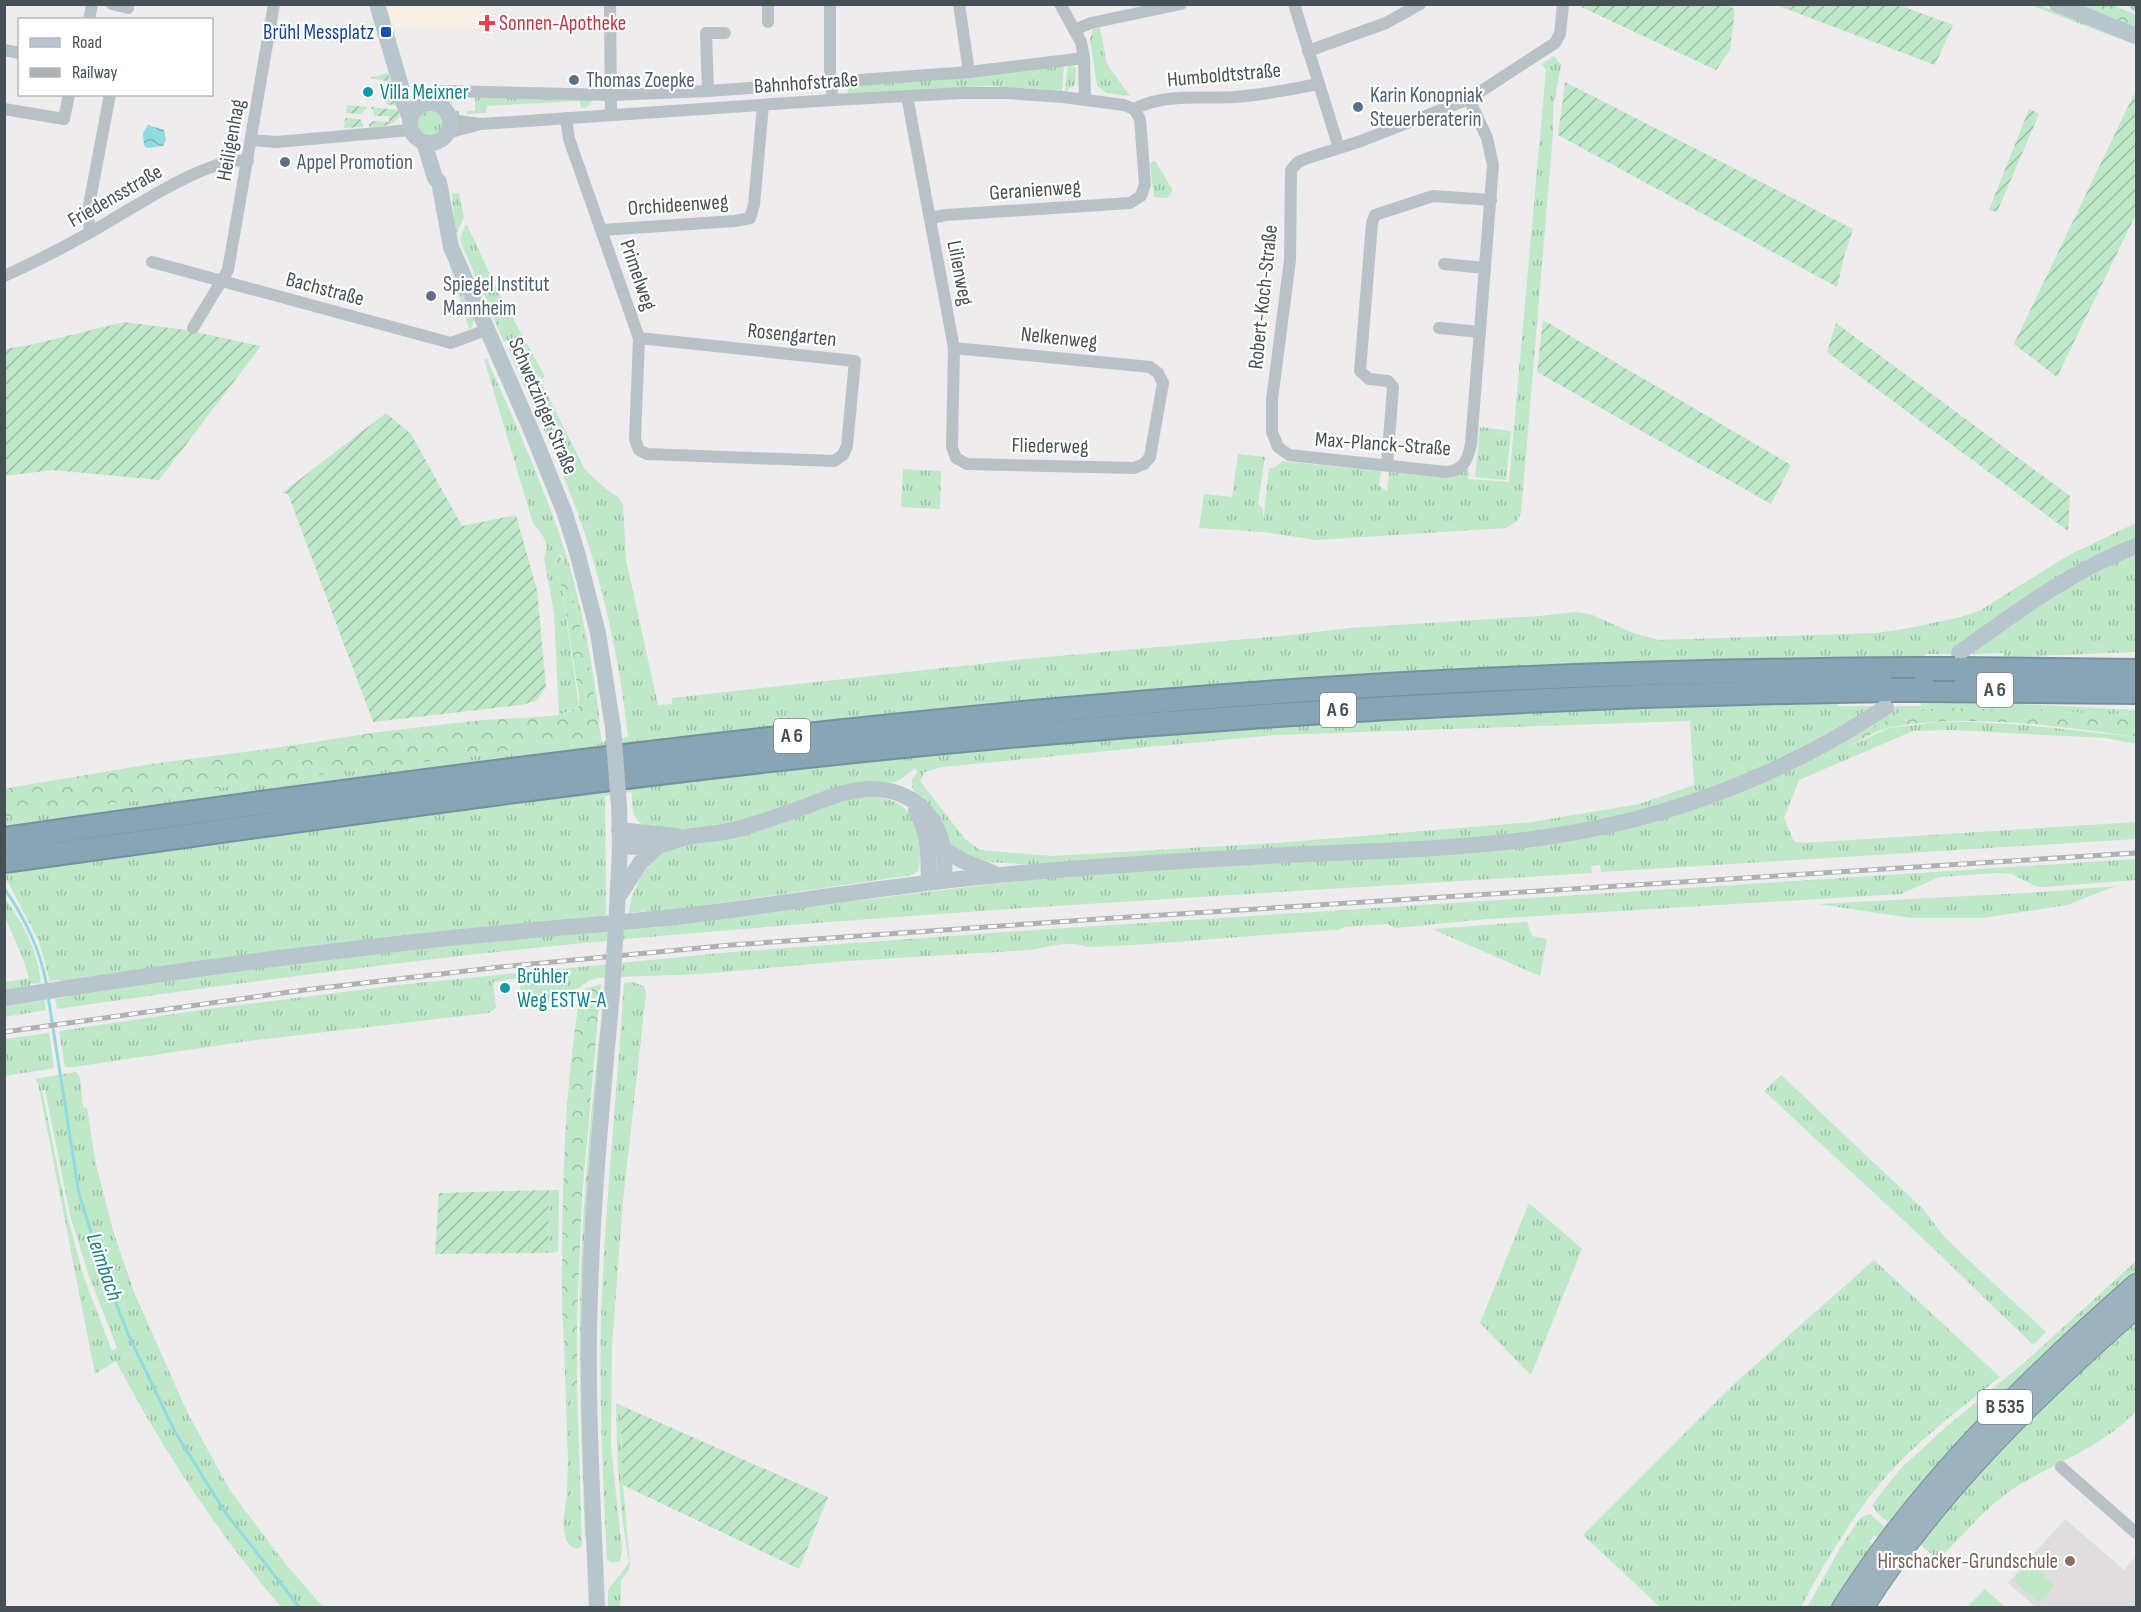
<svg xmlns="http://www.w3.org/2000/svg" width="2141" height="1612" font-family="'Sofia Sans Condensed',sans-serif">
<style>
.commercial{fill:#f8f0e5}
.education{fill:#dfdddd}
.grass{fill:url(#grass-tufts);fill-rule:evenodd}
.forest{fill:url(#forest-crowns)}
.garden{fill:url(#garden-furrows)}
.pitch{fill:#bee8c7}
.water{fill:url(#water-waves)}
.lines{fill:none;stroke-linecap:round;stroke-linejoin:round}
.stream{stroke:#90dbe0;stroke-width:3}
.trunk-casing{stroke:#7490a1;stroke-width:22}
.motorway-casing{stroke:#7490a1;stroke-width:26}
.minor{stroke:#b8c2c6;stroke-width:12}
.secondary{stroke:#b9c5cc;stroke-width:16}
.trunk{stroke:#9cb2be;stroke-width:20}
.motorway{stroke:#89a5b5;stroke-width:22}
.rail-casing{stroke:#aeb2b5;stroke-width:5}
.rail{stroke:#fff;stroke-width:3;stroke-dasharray:9;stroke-linecap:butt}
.motorway-bridge-casing{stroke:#7490a1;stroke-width:26;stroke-linecap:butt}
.secondary-bridge{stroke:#b9c5cc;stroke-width:16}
.motorway-bridge{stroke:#89a5b5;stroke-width:22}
.health-dot{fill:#e0444e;stroke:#fff;stroke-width:2}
.transit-dot{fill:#1a4fb4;stroke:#fff;stroke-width:2}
.service-dot{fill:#5c6f8a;stroke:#fff;stroke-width:2}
.culture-dot{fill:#0f9aa8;stroke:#fff;stroke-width:2}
.education-dot{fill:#8d6e63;stroke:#fff;stroke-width:2}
.labels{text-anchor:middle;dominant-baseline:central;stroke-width:4.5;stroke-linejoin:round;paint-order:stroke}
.shield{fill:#fff;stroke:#7e8589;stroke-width:1.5}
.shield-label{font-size:20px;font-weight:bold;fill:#465156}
.health-label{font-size:21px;fill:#be3a42;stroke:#fff;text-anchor:start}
.transit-label{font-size:21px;fill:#164399;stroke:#fff;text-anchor:end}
.street-label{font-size:21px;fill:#465156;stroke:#fff}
.service-label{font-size:21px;fill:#4e5e75;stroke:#fff;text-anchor:start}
.culture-label{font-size:21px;fill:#0d838f;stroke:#fff;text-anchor:start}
.education-label{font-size:21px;fill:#785e54;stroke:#fff;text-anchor:end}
.water-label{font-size:22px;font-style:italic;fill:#1c8186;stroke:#fff}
</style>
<defs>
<pattern id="grass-tufts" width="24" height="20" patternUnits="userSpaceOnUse" patternTransform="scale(1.5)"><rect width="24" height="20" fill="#bee8c7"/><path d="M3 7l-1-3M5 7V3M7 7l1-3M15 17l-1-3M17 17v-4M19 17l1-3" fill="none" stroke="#9cbea4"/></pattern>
<pattern id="forest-crowns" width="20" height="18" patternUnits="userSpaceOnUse" patternTransform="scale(1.5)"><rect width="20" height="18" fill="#bee8c7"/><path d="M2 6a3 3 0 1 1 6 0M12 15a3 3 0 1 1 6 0" fill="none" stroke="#9cbea4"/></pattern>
<pattern id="garden-furrows" width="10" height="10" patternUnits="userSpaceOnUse" patternTransform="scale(1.5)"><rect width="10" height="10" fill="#bee8c7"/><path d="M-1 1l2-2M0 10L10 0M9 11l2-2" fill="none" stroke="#9cbea4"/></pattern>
<pattern id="water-waves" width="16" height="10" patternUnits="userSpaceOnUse" patternTransform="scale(1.5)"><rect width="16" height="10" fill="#90dbe0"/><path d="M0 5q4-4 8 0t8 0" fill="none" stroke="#77b4b8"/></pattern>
</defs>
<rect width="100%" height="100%" fill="#eeecec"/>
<path class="commercial" d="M385 5H483L482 29 401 27 392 29Z"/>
<path class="education" d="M2065 1519 2124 1570 2135 1557 2136 1558V1607H2036L2008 1583Z"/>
<g class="grass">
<path d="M2030 5H2040L2136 42V45Z"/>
<path d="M1100 28 1107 64 1130 96 1107 93 1097 86 1090 39 1093 29Z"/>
<path d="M1554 56 1561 65 1553 108V133L1521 513 1517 521 1506 528 1317 540 1263 532 1199 528 1204 494 1232 497 1238 454 1265 457 1258 504 1263 509V525L1269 468H1274L1282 461 1381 471 1379 486 1387 491 1389 472 1450 478 1469 468 1468 479 1509 482 1546 70 1542 64Z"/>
<path d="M1068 63H1071L1076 68 1075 85 1065 91Z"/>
<path d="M1064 65 1062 91 989 86 848 93 847 86Z"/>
<path d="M420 92 440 93V101H450V93L460 94 459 97 452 98 451 110 459 111 460 116H453C441 97 434 103 417 95Z"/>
<path d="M467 98H593C591 104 588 108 581 108L580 101 487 106 486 113 467 114V111H475V98Z"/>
<circle cx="430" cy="123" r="12"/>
<path d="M1153 161 1156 162 1172 189 1171 194 1167 198 1154 197 1150 164Z"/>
<path d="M459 193 464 217 457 232H455L452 194Z"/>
<path d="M465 225H467L496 287 545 377 542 379 536 372 585 470 606 489 617 496 623 504 626 560 658 705 672 704V698L1025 659 1291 635 1350 628 1539 616 1575 612 1590 614 1633 633 1659 640 1876 633 1904 629 1961 617 1979 611 2069 555 2136 523V540L2012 609 1949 654H1925L1924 658 1600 664 1045 700 918 712 523 757 5 826V818L177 795 248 783 305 778 335 772 470 757 550 743 577 746 628 737C621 670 607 604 587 540 566 476 537 414 510 353 508 346 508 343 513 338L504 342 460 240Z"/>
<path d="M451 262 474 319 472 327 469 329 449 263Z"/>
<path d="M484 359H487C518 430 551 501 572 575 585 624 594 673 600 723L598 721 582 632 562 556 559 554 555 563V567L562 588 579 707 559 715 554 613 544 558 547 547 543 536 533 523Z"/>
<path d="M1480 427 1511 431 1506 480 1475 477Z"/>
<path d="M903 469 941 471 940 509 901 507Z"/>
<path d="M2136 552V652L2004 657 2003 653 1973 654V650L2042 602Z"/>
<path d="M1940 702H1983L2136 710V715L1954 708 1903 710 1839 751 1889 728 1939 722H1971L2025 725 2136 737V744L2106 738 1951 730 1913 731 1799 780 1784 818 1794 842 1803 843 2136 822V839L1601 872 1600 865 1591 866 1592 873C1256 894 919 911 584 943 411 960 237 983 64 1008L57 1009 55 999 66 997V994L282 964 713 918 1043 878 1560 841 1842 741 1896 706H1921V703Z"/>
<path d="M1838 703V706H1876L1756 772 1634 814 1520 835 1037 865 988 862 954 849 912 788V779L918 772 915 768C909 772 903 779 897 781 885 785 872 779 860 782 811 794 688 851 643 825 631 817 632 804 632 792L605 796 606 915 63 983 62 980 50 981 39 942 5 876 9 874V872C125 854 241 839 357 823 648 784 941 749 1234 728 1391 717 1548 711 1705 705L1732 706ZM1690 721 1694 785 1639 804 1532 822 1276 843 1052 856 980 850 965 839 920 781 925 772 942 767 1274 735Z"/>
<path d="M861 796C894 797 912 804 918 838 920 850 921 859 918 871L912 875 647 914 646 911 629 913C630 890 646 868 661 852Z"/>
<path d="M2136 859V880L2042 887 2035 886 2012 874 1998 873 1939 877 1901 894 1487 919 1396 928 1387 924 1344 927 1338 930C1254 934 1170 945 1086 947 1070 939 1046 948 1029 950L848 961 700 974 597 978 588 981 564 999 527 1007 522 1003 519 979H513L493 982 496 1008 489 1013 248 1041 74 1067H65L59 1031 201 1010 407 984 732 952 1004 932Z"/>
<path d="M2116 886 2067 905 1983 918H1911L1818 904 2043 892Z"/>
<path d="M4 897C23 923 38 951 41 983L30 984 31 988 5 992V982L29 978 23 959 5 917Z"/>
<path d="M1527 922 1532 936 1547 939 1540 976 1432 929Z"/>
<path d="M632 982 644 986 646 993 623 1201 612 1345 611 1446 622 1550 620 1561 612 1563 607 1560C603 1480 599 1399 601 1319 605 1206 617 1095 624 983Z"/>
<path d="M604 994 586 1537 585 1538C582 1460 579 1381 580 1302 582 1200 592 1096 604 994Z"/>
<path d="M34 998V1002L44 1000 46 1010 5 1017V1003Z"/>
<path d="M49 1033 54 1068 5 1076V1039Z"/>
<path d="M76 1072 80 1078 83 1107 87 1108 95 1160 113 1231 134 1292 188 1414 231 1492 284 1562 323 1607H281C217 1532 162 1449 116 1361L95 1374 38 1083 35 1079ZM42 1090H45L70 1215 89 1276 117 1348 112 1351 84 1278 68 1219Z"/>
<path d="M1781 1075 1922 1208 1946 1239 2046 1332 2033 1345 1929 1244 1764 1091Z"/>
<path d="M549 1190H559L558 1252 548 1253Z"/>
<path d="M1529 1203 1582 1249 1531 1375 1480 1323Z"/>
<path d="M1874 1260 2000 1377C1956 1412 1909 1447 1874 1491 1846 1527 1822 1567 1801 1607H1660L1583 1535 1733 1385Z"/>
<path d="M2136 1261V1276L1880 1540 1874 1535 1870 1542 1875 1546 1835 1607 1807 1608 1840 1548 1861 1517 1870 1514 1884 1526 1888 1522 1876 1512 1872 1505 1900 1469 1946 1427 2025 1362Z"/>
<path d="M2136 1317V1411C2104 1446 2059 1461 2019 1485 1990 1503 1968 1529 1944 1554L1935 1557 1917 1542 2017 1429Z"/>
<path d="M564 1344 569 1387 571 1393H575L577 1390 582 1546 577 1549 570 1546 566 1540 563 1524 567 1493 568 1460Z"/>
<path d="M616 1403 620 1405 623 1485 630 1564 629 1570 621 1581 620 1607H608V1590L626 1567 629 1561C619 1509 617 1456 616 1403Z"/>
</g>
<g class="forest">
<path d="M2074 5H2113L2136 15V29Z"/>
<path d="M559 554 564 564 586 648 602 743 577 746 550 743 470 757 335 772 305 778 248 783 177 795 5 818V789L14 787 151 764 268 749 379 732 483 720 553 716 563 714 579 707V697L562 588 555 567V563Z"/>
<path d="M1954 708 2136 715V737C2060 726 1968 713 1891 727 1875 730 1849 747 1833 754L1903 710Z"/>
<path d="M601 984 582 1197 577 1317V1390L573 1394 571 1393C567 1383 568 1372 566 1362 563 1336 562 1310 562 1284 562 1191 564 1094 579 1002L585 989Z"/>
</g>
<g class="garden">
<path d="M1577 5H1726L1735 9 1730 50 1716 70Z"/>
<path d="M1776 5H1899L1953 25 1935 65Z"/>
<path d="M388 73 398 106 386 104 387 98 391 93 386 81 370 78Z"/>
<path d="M1565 82 1853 229 1844 257 1837 287 1558 135Z"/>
<path d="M2136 90V214L2057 377 2014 344Z"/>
<path d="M347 105 367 107V109L360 114 346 113Z"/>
<path d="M371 107 399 110 400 115C394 127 381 126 369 127V124L374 121 389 122V116H375Z"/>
<path d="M2029 109 2039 114 1997 212 1989 210Z"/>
<path d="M345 118 360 119 363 124V127L344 128Z"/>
<path d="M1543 320 1791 465 1771 504 1537 372Z"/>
<path d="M124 322 186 330 261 346 159 480 53 470 5 476 4 349 30 345Z"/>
<path d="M1836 323 2070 496 2068 531 1827 352Z"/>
<path d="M386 413 411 434 462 526 516 515 537 590 546 687 536 701 521 705 373 722 288 494 282 493Z"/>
<path d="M549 1190 548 1253 435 1254 439 1193Z"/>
<path d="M620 1405 828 1497 799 1569 623 1485Z"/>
</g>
<g class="pitch">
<path d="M2029 1562 2054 1585 2039 1603 2013 1580Z"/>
<path d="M1985 1589 2005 1607H1967Z"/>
</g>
<path class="water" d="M148 125 164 130 166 140 163 146 147 148 144 145 143 133Z"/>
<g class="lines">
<g class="stream">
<path d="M4 888C25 918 41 951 47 987"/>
<path d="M48 996 79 1194 102 1267 128 1334 175 1432 225 1512 300 1608"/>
</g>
<defs>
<g id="trunk">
<path d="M1842 1608C1921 1483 2026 1381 2136 1284"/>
<path d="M1863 1608C1936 1493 2035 1397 2136 1308"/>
</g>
<g id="motorway">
<path d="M1955 669 2136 671"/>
<path d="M1927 690 2136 692"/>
<path d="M4 839C458 774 912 714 1370 686 1553 675 1737 670 1921 669"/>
<path d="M4 861C275 824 545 784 817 755 1174 717 1532 695 1891 690"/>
</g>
</defs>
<use href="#trunk" class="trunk-casing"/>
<use href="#motorway" class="motorway-casing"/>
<g class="minor">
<path d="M112 4 128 8"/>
<path d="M610 4 611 115"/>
<path d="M830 4V75L833 100"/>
<path d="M959 4 969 72"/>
<path d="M1060 4 1081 42 1084 58 1085 100"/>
<path d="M1294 4 1339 148"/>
<path d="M2135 4 2136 5"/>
<path d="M89 20 92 4"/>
<path d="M768 22V4"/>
<path d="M1074 30 1091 23 1181 4"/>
<path d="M4 50 20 53"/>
<path d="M1308 51 1386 23 1420 4"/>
<path d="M443 91 611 95 708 91 969 72 1084 58"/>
<path d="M708 91 706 33H725"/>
<path d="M907 96 954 348 952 447 956 458 967 464 1134 468 1144 464 1150 457 1163 383 1158 373 1150 367 954 348"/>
<path d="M1469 99 1487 138 1493 165 1471 444C1468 460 1463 471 1446 472L1289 455 1278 447 1272 432V400L1290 260 1291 170 1298 162 1308 158 1361 141 1469 99 1555 43 1560 34 1563 4"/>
<path d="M4 109 64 119 69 94"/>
<path d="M1134 109C1165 93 1202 99 1235 97 1263 95 1291 89 1319 84"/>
<path d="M566 118 569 139 639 338 635 439 639 450 647 454 834 461 843 455 847 446 855 361 639 338"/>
<path d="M449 120 481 124 833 100 962 93H1006L1063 97 1124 105 1134 109"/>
<path d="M447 133 477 125"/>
<path d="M251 140 277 142 411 130"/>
<path d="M930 218 946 215 1130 203 1141 196 1145 184 1140 119 1134 109"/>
<path d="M602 230 735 221 750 218 754 205 763 105"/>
<path d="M91 232 87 216 110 94"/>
<path d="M152 262 451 343 486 330"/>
<path d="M1444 264 1485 268"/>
<path d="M4 276C34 263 62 248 91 232 126 213 209 155 248 161"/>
<path d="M193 328 228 270 274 4"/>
<path d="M1439 328 1480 332"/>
<path d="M1387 465 1393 387 1388 381 1369 379 1360 371 1372 223 1375 215 1433 196 1491 200"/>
<path d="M2061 1467 2136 1533"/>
</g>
<g class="secondary">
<path d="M377 4 401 86 402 99 410 118"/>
<path d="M2057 4 2136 36"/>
<circle cx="430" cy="123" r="20"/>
<path d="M424 142 435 178 439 182 451 247 532 432 564 511 577 552 598 633 613 728"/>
<path d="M1959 653C2015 613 2071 571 2136 546"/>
<path d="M916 811C930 834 928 857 929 882"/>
<path d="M619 830 677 836"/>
<path d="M620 846C633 847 648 848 661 845 670 843 678 839 687 837 699 835 712 834 724 832 746 828 768 820 790 812 814 804 842 790 868 789 921 787 952 831 943 880"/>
<path d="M944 849 961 860 993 873"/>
<path d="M620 894 641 862 658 846"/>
<path d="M617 909 620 846 619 806"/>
<path d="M4 998C141 976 278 957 415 942 501 932 588 926 674 917 779 905 884 886 989 876 1082 867 1175 861 1268 856 1361 851 1455 850 1547 837 1668 819 1783 775 1886 707"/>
<path d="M597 1608C593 1503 586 1398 590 1293 593 1193 603 1093 612 993"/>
</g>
<use href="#trunk" class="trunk"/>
<use href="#motorway" class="motorway"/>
<defs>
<path id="rail" d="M4 1032 304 990 500 967 731 945 1099 919 2136 853"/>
</defs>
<use href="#rail" class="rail-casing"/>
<use href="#rail" class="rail"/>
<defs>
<g id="motorway-bridge">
<path d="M1921 669H1955"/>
<path d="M1891 690H1927"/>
</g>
</defs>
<use href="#motorway-bridge" class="motorway-bridge-casing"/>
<g class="secondary-bridge">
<path d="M613 728 619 806"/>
<path d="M612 993 617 909"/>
</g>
<use href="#motorway-bridge" class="motorway-bridge"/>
</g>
<path class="health-dot" d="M484 14h6v6h6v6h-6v6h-6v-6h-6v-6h6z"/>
<rect class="transit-dot" x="380" y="26" width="12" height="12" rx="3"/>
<g class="service-dot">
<circle cx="574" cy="80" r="6"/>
<circle cx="1358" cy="107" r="6"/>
<circle cx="285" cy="162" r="6"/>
<circle cx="431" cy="296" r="6"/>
</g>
<g class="culture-dot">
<circle cx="368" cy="92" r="6"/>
<circle cx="505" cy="988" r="6"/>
</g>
<circle class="education-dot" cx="2070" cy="1561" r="6"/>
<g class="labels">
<g class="shield">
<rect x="1977" y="673" width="36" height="34" rx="4.5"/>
<rect x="1320" y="693" width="36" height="34" rx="4.5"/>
<rect x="774" y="719" width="36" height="34" rx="4.5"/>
<rect x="1978" y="1390" width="54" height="34" rx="4.5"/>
</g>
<g class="shield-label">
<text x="1995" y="690">A 6</text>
<text x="1338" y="710">A 6</text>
<text x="792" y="736">A 6</text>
<text x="2005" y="1407">B 535</text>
</g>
<g class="health-label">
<text x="499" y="23">Sonnen-Apotheke</text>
</g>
<g class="transit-label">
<text x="374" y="32">Brühl Messplatz</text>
</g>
<g class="street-label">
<text transform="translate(1224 75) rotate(-5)">Humboldtstraße</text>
<text transform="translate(806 83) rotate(-4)">Bahnhofstraße</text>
<text transform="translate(231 140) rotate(-80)">Heiligenhag</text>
<text transform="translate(1035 190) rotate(-4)">Geranienweg</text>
<text transform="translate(115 196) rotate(-30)">Friedensstraße</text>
<text transform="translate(678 205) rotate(-4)">Orchideenweg</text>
<text transform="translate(960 273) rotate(79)">Lilienweg</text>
<text transform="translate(638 275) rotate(71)">Primelweg</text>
<text transform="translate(325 289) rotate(15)">Bachstraße</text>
<text transform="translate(1263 297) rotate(-84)">Robert-Koch-Straße</text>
<text transform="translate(792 335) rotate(6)">Rosengarten</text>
<text transform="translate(1059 338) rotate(6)">Nelkenweg</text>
<text transform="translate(543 406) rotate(67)">Schwetzinger Straße</text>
<text transform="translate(1383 444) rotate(4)">Max-Planck-Straße</text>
<text transform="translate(1050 446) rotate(1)">Fliederweg</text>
</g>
<g class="service-label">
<text x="586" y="80">Thomas Zoepke</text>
<text x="1370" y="95">Karin Konopniak<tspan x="1370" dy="24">Steuerberaterin</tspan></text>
<text x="297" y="162">Appel Promotion</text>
<text x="443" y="284">Spiegel Institut<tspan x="443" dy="24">Mannheim</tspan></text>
</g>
<g class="culture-label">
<text x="380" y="92">Villa Meixner</text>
<text x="517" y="976">Brühler<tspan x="517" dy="24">Weg ESTW-A</tspan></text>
</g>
<g class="education-label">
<text x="2058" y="1561">Hirschacker-Grundschule</text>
</g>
<g class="water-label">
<text transform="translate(104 1267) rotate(71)">Leimbach</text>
</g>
</g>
<rect width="2141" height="1612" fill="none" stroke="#465156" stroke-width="12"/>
<rect x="18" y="18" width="195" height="78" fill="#ffffff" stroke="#b5b9bb" stroke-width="1.5"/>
<rect x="30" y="38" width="30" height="9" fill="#b9c5cc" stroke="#b5b9bb" stroke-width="1.5"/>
<text x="72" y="48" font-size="18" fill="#465156">Road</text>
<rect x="30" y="68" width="30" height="9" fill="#aeb2b5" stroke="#b5b9bb" stroke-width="1.5"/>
<text x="72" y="78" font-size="18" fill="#465156">Railway</text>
</svg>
